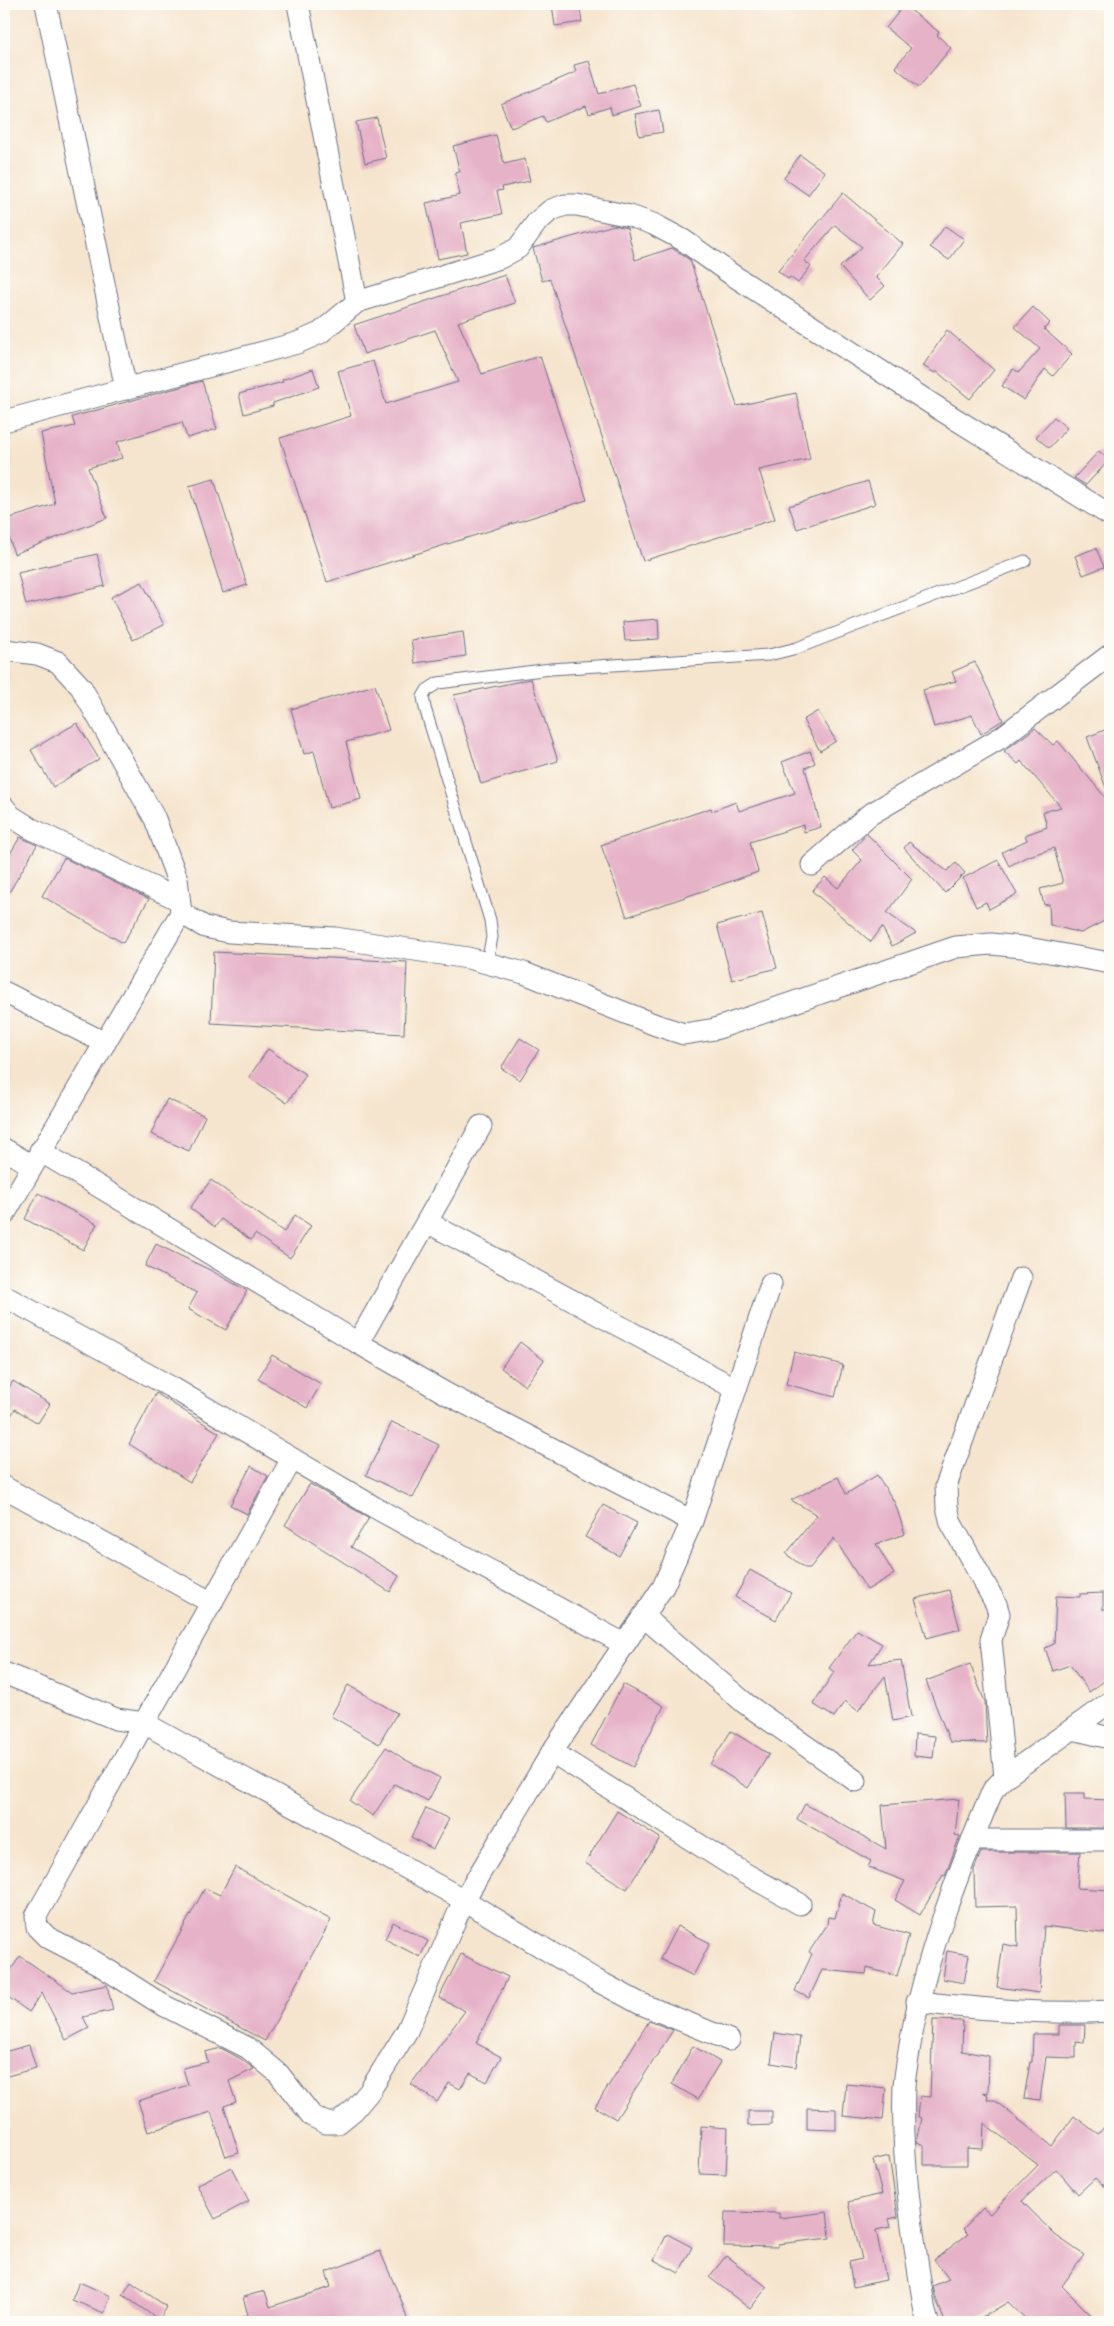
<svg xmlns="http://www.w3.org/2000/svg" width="1114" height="2326" font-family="'EB Garamond',serif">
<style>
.building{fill:#e6b2c8}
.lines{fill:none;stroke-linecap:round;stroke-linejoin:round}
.service-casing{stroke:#686f85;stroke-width:13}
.minor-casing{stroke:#686f85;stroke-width:23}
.service{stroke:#fff;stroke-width:11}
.minor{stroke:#fff;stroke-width:21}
</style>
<rect width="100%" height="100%" fill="#fdfcf7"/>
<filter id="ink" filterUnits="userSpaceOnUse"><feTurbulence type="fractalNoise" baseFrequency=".02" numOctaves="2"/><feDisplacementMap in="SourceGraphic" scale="10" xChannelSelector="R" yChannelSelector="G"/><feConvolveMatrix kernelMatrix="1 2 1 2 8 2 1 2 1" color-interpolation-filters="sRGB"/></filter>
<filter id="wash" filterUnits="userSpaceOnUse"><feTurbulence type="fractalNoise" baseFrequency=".0096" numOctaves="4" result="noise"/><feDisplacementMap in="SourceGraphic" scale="20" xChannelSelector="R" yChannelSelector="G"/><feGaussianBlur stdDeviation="1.12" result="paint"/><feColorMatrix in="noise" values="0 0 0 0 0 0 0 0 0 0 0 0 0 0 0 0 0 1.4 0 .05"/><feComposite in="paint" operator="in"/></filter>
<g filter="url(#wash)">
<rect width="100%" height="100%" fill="#f6e5ce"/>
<g id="blocks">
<g class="building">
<path d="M552 4H579L582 22 555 26Z"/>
<path d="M904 5 939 32 937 35 951 48 919 87 895 67 911 48 886 28Z"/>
<path d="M589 61 599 94 633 84 641 106 612 115 610 107 589 114 586 106 546 122 543 116 511 128 501 104 576 72 574 65Z"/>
<path d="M659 110 663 132 639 136 635 114Z"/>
<path d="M377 118 386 158 365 163 356 122Z"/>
<path d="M496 135 504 164 525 159 530 181 502 187 503 190 497 191 502 214 461 223 467 253 438 259 426 203 460 195 455 173 460 172 453 146Z"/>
<path d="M800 155 825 172 808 195 784 178Z"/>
<path d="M843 193 903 244 876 277 885 286 870 300 840 267 862 247 835 225 804 261 811 266 798 283 790 277 788 279 778 271Z"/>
<path d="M614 225 627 228 635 260 672 248 690 260 737 406 796 393 810 459 759 470 775 519 643 561 550 279 542 281 533 248Z"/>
<path d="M945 226 964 239 949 260 930 247Z"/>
<path d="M505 275 515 303 458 322 482 374 540 356 587 500 327 582 280 438 351 416 338 371 373 361 386 404 458 382 435 330 364 354 354 325Z"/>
<path d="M1033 307 1050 323 1044 329 1072 354 1053 376 1045 369 1024 400 1002 386 1013 369 1019 372 1040 349 1015 327Z"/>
<path d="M947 330 994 370 970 399 936 371 935 373 923 366Z"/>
<path d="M313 369 319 387 273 403V406L244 414 239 394 283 382 282 380Z"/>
<path d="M202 381 217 429 187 438 182 422 117 442 122 458 88 468 107 518 14 554 4 520 55 504 41 433 75 426 72 417Z"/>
<path d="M1054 417 1067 428 1049 448 1036 437Z"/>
<path d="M1099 451 1109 460 1086 485 1074 478Z"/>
<path d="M214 479 247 585 223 593 189 486Z"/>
<path d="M868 481 875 504 797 529 789 506Z"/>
<path d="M1096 548 1104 567 1083 575 1075 556Z"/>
<path d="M97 554 105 586 26 605 18 573Z"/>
<path d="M142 582 164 625 133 640 111 597Z"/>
<path d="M658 619 659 639 625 641 623 622Z"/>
<path d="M463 632 466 656 415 663 411 640Z"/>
<path d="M975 662 1003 720 981 734 972 715 934 727 923 690 956 681 952 672Z"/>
<path d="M531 679 558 761 481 784 454 695Z"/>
<path d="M375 685 389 730 346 742 361 799 329 808 314 751 304 754 291 709Z"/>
<path d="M818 711 836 741 820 751 803 720Z"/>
<path d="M77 723 99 759 53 787 31 750Z"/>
<path d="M1035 728 1053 745 1058 741 1110 803V855L1107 856 1110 870V918L1081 933 1050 925 1049 904 1044 905 1040 889 1063 883 1054 848 1026 857 1009 866 1002 852 1027 840 1025 835 1047 827 1043 812 1061 807 1021 761 1018 764 1004 751Z"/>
<path d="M1110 728V796H1109L1087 737Z"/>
<path d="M810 751 815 763 805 768 821 827 804 832 803 825 750 842 758 872 627 917 601 845 711 808 712 811 736 802 739 811 795 793 782 762Z"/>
<path d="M867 834 912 879 887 913 916 933 892 946 882 927 871 942 812 891 825 877 838 888 862 860 852 850Z"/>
<path d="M20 837 37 845 4 901V864Z"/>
<path d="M909 842 947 871 956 863 965 873 945 893 904 848Z"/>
<path d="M64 858 149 899 123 943 42 896Z"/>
<path d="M998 860 1017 894 989 909 986 902 976 907 963 878Z"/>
<path d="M762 913 777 968 732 980 717 925Z"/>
<path d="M214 952 407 962 404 1034 211 1023Z"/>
<path d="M520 1038 539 1050 520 1080 501 1068Z"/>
<path d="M268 1049 306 1075 287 1103 249 1077Z"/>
<path d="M167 1099 205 1116 189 1151 151 1134Z"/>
<path d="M211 1180 284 1232 295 1215 311 1226 290 1258 255 1234 251 1240 221 1219 215 1227 190 1208Z"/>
<path d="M38 1193 97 1224 83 1250 25 1219Z"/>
<path d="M156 1244 210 1270 247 1291 226 1330 188 1309 197 1293 145 1266Z"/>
<path d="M520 1342 544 1360 525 1386 501 1368Z"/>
<path d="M794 1352 843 1365 835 1397 786 1384Z"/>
<path d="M272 1355 321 1384 307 1408 258 1379Z"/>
<path d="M13 1381 50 1404 38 1423 15 1409 4 1427V1396Z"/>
<path d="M156 1393 219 1433 190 1482 129 1444Z"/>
<path d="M392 1422 439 1445 413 1498 366 1475Z"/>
<path d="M251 1466 268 1476 247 1514 230 1505Z"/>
<path d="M877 1475 895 1503 905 1534 876 1544 894 1574 867 1590 834 1538 810 1568H805L786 1554 817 1515 791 1500 838 1477 846 1494Z"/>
<path d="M310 1484 369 1518 351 1547 399 1576 390 1592 285 1525Z"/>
<path d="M603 1505 637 1523 619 1556 585 1537Z"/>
<path d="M750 1570 791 1593 776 1620 735 1597Z"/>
<path d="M949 1590 960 1629 927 1638 915 1599Z"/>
<path d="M1103 1593V1610L1110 1605V1677L1089 1692 1070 1665 1053 1671 1045 1648 1054 1644 1056 1596 1080 1597V1594Z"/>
<path d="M857 1630 882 1644 869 1664 901 1660 911 1717 893 1721 885 1676 858 1711 845 1701 834 1717 813 1704 834 1672 829 1668Z"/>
<path d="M970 1664 985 1702 987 1743 950 1742 926 1681Z"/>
<path d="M623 1684 664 1706 633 1767 591 1745Z"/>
<path d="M348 1685 397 1713 379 1744 331 1716Z"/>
<path d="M731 1731 769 1754 748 1788 710 1764Z"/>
<path d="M915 1734 935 1736 933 1758 914 1756Z"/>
<path d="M386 1747 404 1759 440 1778 428 1801 394 1784 373 1816 350 1801Z"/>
<path d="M1065 1793H1085V1799L1110 1800V1828H1066Z"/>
<path d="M959 1799 955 1835 960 1836 945 1876 943 1875 920 1915 895 1900 905 1881 868 1867 871 1861 797 1819 805 1804 886 1849 882 1805Z"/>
<path d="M426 1808 449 1819 433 1849 411 1837Z"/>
<path d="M617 1811 660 1838 627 1889 585 1863Z"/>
<path d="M981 1852H1080L1077 1888 1110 1890V1934L1044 1926 1039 1993 997 1987 1003 1944 1018 1947 1017 1906 975 1907 974 1870Z"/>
<path d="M235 1867 331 1920 265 2041 154 1981 205 1888 220 1895Z"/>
<path d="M842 1893 876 1912 873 1925 909 1935 897 1976 867 1968 866 1974 822 1970 809 1998 795 1991 812 1954 809 1952 827 1925 828 1917 835 1918Z"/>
<path d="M393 1922 428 1941 420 1957 385 1939Z"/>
<path d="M677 1926 710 1943 693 1976 660 1959Z"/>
<path d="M947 1951 969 1955 964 1983 943 1979Z"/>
<path d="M461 1954 508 1977 476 2043 501 2057 487 2082 470 2073 460 2089 449 2083 437 2102 411 2084 465 2011 439 1998Z"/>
<path d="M20 1956 72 1992 107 1985 113 2010 83 2017 89 2028 66 2040 42 1993 29 2012 4 1994V1980Z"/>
<path d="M933 2020 963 2021 962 2051 989 2056 988 2093 983 2092 988 2095 987 2100H994L1052 2146 1074 2116 1098 2134 1110 2121V2191L1095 2178 1078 2194 1056 2169 1022 2201 1055 2235 1084 2255 1062 2286 1098 2322H1029L1008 2302 975 2322H945L936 2299 933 2286 949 2279 934 2260 968 2234 963 2229 983 2208 990 2214 1038 2165 984 2123 983 2149 967 2148V2165H924V2145L917 2142 922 2118 918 2117 920 2096 930 2097Z"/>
<path d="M649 2021 673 2030 616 2119 595 2107Z"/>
<path d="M1059 2025H1085L1084 2043 1076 2042V2058L1046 2057 1040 2100 1024 2098 1030 2062H1032L1033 2034H1059Z"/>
<path d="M775 2033 800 2037 796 2067 771 2063Z"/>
<path d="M29 2045 36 2068 4 2077V2052Z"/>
<path d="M693 2046 720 2062 698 2099 672 2084Z"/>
<path d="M221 2048 241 2059 254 2069 229 2081 236 2102 224 2106 239 2153 226 2157 211 2112 148 2132 138 2101 188 2085 183 2068 208 2062 205 2052Z"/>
<path d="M846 2084 886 2088 883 2120 843 2116Z"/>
<path d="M807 2108 836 2109V2130L807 2129Z"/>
<path d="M748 2111H772V2125L748 2126Z"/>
<path d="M701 2126 728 2128 726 2175 699 2174Z"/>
<path d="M889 2156 898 2217 888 2219 890 2227 876 2230 886 2280 853 2287 849 2262 862 2259 848 2202 882 2194 873 2160Z"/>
<path d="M231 2167 249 2201 215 2219 197 2185Z"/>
<path d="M725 2212 779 2213V2218L827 2212 830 2238 778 2244V2247L724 2246Z"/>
<path d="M667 2234 692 2247 679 2273 654 2260Z"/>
<path d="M380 2251 402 2302 408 2322H234V2320L248 2315 243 2297 265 2291 270 2307 331 2287 326 2272Z"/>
<path d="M726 2256 767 2287 750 2309 709 2277Z"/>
<path d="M79 2282 111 2296 104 2313 72 2300Z"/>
<path d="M131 2282 167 2307 159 2320 123 2295Z"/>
</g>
</g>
</g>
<g filter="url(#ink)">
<use href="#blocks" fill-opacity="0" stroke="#686f85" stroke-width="1"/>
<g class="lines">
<defs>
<path id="service" d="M487 963 492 937 490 920 425 708 423 697 427 690 438 683 551 669 769 655 797 648 1025 561"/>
<g id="minor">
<path d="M46 4 126 389"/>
<path d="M298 4 357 302"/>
<path d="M4 421 297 343 320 333 357 302 500 258 518 248 537 222 551 210 565 205H577L630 216 653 224 683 240 731 274 941 410 1110 515"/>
<path d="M4 650 37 654 58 662 81 687 155 819 177 879 181 913 4 1215"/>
<path d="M4 807 11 816 30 828 179 900"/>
<path d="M812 865 869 815 1002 737 1110 655"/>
<path d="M181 913 205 927 229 932 335 938 468 958 524 973 656 1025 684 1034 715 1029 956 947 991 944 1022 947 1110 963"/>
<path d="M4 992 105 1043"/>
<path d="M4 1149 31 1165"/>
<path d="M40 1151 358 1343 447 1394 692 1521"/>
<path d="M427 1222 736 1389"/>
<path d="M4 1296 171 1387 374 1507 624 1644"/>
<path d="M358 1343 481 1126"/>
<path d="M292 1459 36 1916 37 1927 47 1937 95 1962 161 2004 248 2048 278 2073 312 2116 326 2123H338L354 2110 369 2092 407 2031 464 1900 552 1752 663 1587 692 1521 771 1284"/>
<path d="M4 1487 212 1603"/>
<path d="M643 1616 746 1704 856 1781"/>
<path d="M4 1673 116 1719 144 1723 464 1900 596 1980 639 2003 729 2040"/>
<path d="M1073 1729 1110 1738"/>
<path d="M552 1752 744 1873 800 1904"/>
<path d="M1005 1777 991 1640 999 1614 996 1604 951 1523 947 1507 946 1486 1021 1278"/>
<path d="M972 1840H1110"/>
<path d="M917 2002C982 2009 1046 2015 1110 2011"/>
<path d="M928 2322 925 2312C913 2238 901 2162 904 2086 905 2073 908 2059 910 2045 925 1957 958 1872 993 1790L1005 1777 1110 1702"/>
</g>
</defs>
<use href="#service" class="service-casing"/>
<use href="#minor" class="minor-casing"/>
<use href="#service" class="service"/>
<use href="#minor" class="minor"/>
</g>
</g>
<rect width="1114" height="2326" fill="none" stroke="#fdfcf7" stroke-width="20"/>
</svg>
